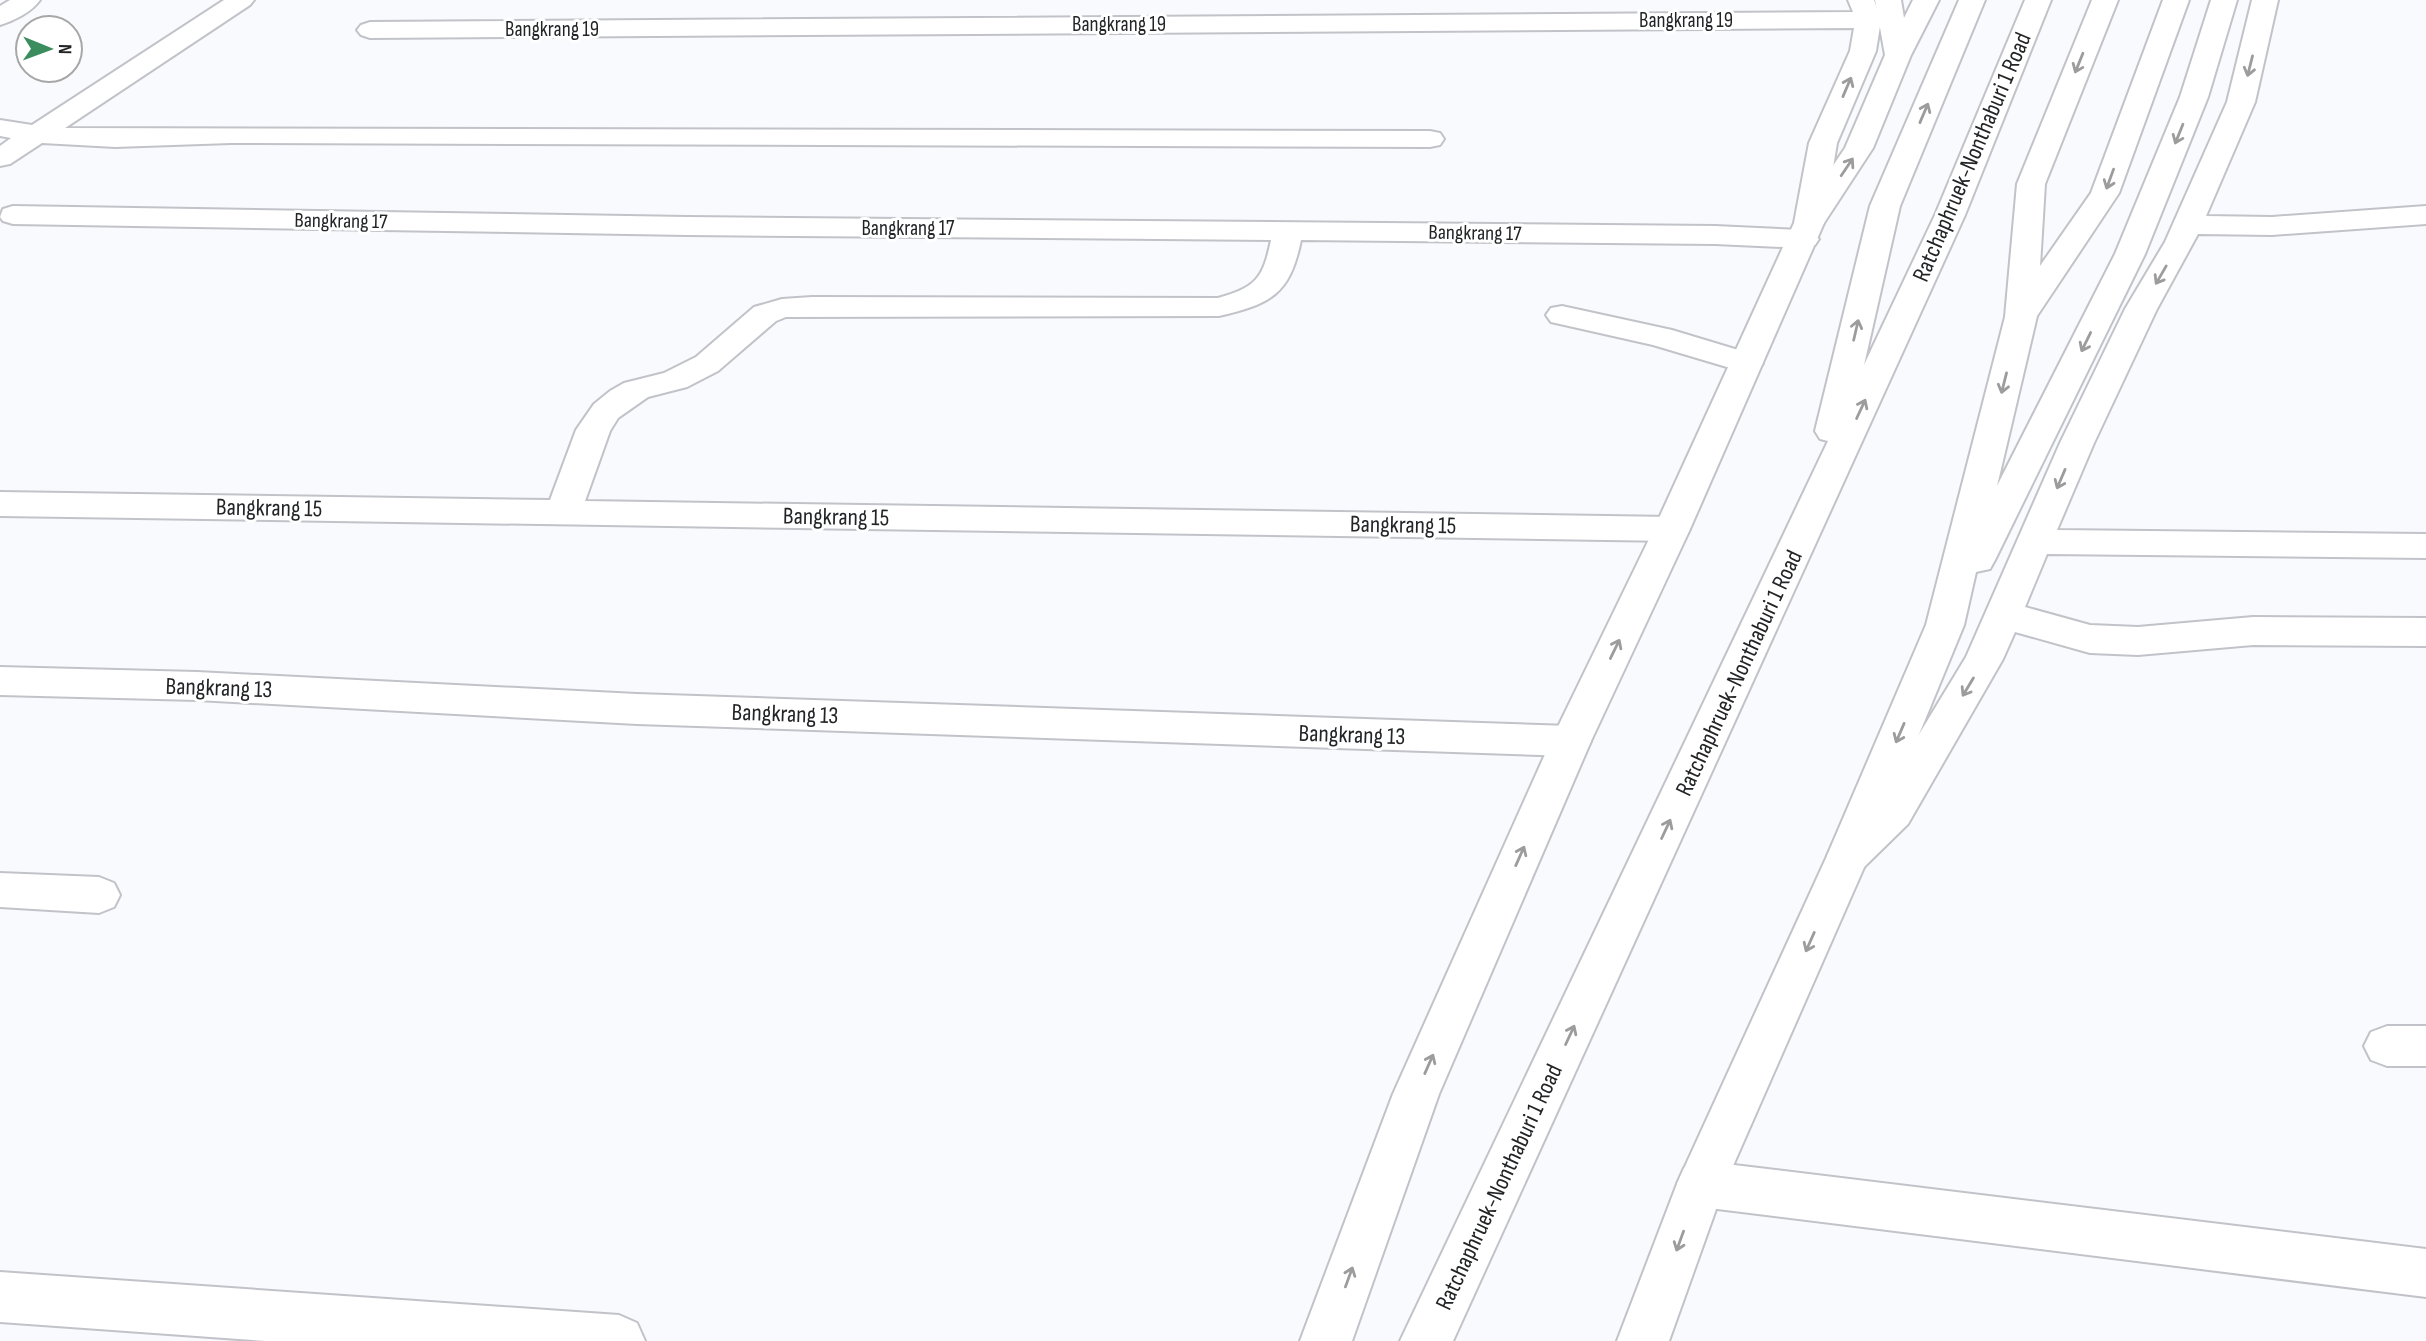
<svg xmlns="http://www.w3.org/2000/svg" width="2426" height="1341" font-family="'Sofia Sans Condensed',sans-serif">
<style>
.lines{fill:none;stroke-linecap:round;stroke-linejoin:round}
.minor-casing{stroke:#c1c3c8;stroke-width:4}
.major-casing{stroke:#c1c3c8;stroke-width:4}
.minor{fill:#fff;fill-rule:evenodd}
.major{fill:#fff;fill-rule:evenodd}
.oneway{stroke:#9c9c9d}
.labels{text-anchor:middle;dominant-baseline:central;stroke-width:6;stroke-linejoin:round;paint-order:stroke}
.far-street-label{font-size:21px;fill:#232426;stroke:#fff}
.street-label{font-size:24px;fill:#232426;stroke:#fff}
</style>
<rect width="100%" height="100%" fill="#f9fafe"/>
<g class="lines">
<defs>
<g id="minor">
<path d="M10 0H40C32 12 13 21 0 25V6Z"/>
<path d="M224 0H254L250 5 65 128 1430 131 1440 133 1444 139 1440 145 1430 147 231 143 115 147 42 143 10 164 0 166V146L11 138 0 136V120L32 125Z"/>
<path d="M1848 0H1874L1881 20 1876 51 1837 143 1824 223 1819 229 1810 232 1819 239 1815 245 1804 248 1715 244 1301 240C1290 295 1270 304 1219 316L786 317 776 321 718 371 687 387 648 397 618 418 610 431 585 501 1672 517 1685 520 1690 529 1685 538 1672 541 0 516V492L550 500 576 430 594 404 610 391 624 383 664 373 696 357 754 307 782 299 812 297 1218 298C1256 287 1263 279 1271 240L687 235 13 224 3 221 0 217 3 209 13 206 687 217 1715 226 1801 230 1794 223 1809 143 1850 51 1854 28 370 38 361 35 357 30 361 25 370 22 1853 12Z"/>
<path d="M2252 0H2278L2255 102 2206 216 2272 217 2426 206V224L2272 235 2198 234 2157 309 2094 443 2057 530 2426 534V558L2047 554 2025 607 2090 625 2138 627 2253 617 2426 618V646L2253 645 2138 655 2090 653 2015 632 2003 659 1908 824 1863 868 1848 873 1833 868 1827 856 1833 844 1878 802 1966 657 2060 443 2125 309 2165 242 2227 102Z"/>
<path d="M1562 306 1672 330 1758 356 1763 363 1758 370 1747 373 1653 345 1551 322 1546 315 1551 308Z"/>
<path d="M0 667 197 672 637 694 1571 726 1585 730 1591 741 1585 752 1571 756 637 724 197 700 0 695Z"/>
<path d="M0 873 99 877 114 883 120 895 114 907 99 913 0 907Z"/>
<path d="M2387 1026H2426V1066H2387L2371 1060 2364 1046 2371 1032Z"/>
<path d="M1701 1161 2426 1249V1297L1701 1207 1684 1200 1677 1184 1684 1168Z"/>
<path d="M0 1272 619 1315 637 1323 645 1341H266L0 1322Z"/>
</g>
<g id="major">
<path d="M1875 0H1901L1904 18 1913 0H1939L1911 55 1873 148 1824 223 1690 529 1591 741 1439 1094 1352 1341H1300L1393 1094 1551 741 1654 529 1794 223 1845 148 1885 55Z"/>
<path d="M1959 0H1985L1900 206 1864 365 1935 215 2025 0H2051L1965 215 1453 1341H1400L1828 441 1820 439 1815 431 1870 206Z"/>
<path d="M2092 0H2118L2045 184 2040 266 2091 193 2163 0H2189L2119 193 2037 316 1997 486 2115 254 2180 97 2211 0H2237L2208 97 2145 254 1995 560 1990 569 1976 572 1964 625 1869 856 1725 1184 1669 1341H1617L1677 1184 1827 856 1926 625 2005 317 2017 184Z"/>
</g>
</defs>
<use href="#minor" class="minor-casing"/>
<use href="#major" class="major-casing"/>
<use href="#minor" class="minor"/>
<use href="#major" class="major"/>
</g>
<defs><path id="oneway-shaft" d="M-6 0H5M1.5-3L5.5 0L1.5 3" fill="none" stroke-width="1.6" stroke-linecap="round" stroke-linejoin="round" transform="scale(1.75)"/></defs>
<g class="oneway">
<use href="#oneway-shaft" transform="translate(2079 63) rotate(112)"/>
<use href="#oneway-shaft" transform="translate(2250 66) rotate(104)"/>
<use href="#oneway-shaft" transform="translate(1847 87) rotate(-67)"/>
<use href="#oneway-shaft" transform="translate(1924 113) rotate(-67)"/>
<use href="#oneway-shaft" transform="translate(2179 134) rotate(112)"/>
<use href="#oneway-shaft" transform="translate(1847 167) rotate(-56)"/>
<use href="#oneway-shaft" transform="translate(2110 179) rotate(110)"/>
<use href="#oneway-shaft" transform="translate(2161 275) rotate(120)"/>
<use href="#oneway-shaft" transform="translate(1856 330) rotate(-77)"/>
<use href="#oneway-shaft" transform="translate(2086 342) rotate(116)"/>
<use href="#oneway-shaft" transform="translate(2004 383) rotate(104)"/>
<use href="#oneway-shaft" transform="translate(1861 409) rotate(-65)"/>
<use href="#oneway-shaft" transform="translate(2061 479) rotate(113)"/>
<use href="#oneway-shaft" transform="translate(1615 649) rotate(-64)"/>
<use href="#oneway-shaft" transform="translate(1968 687) rotate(121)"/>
<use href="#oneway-shaft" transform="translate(1900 733) rotate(113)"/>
<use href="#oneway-shaft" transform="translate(1666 829) rotate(-65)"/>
<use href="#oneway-shaft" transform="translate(1520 856) rotate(-66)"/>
<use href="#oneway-shaft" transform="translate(1810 942) rotate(114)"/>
<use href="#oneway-shaft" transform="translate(1570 1035) rotate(-65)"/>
<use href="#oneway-shaft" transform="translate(1429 1064) rotate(-66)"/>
<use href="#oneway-shaft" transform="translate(1680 1241) rotate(110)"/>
<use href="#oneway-shaft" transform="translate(1349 1277) rotate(-70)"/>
</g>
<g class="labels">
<g class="far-street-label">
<text x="1686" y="20">Bangkrang 19</text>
<text x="1119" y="24">Bangkrang 19</text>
<text x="552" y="29">Bangkrang 19</text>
<text transform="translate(341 221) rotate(1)">Bangkrang 17</text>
<text x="908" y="228">Bangkrang 17</text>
<text transform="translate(1475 233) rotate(1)">Bangkrang 17</text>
</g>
<g class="street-label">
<text transform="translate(1972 157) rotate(-67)">Ratchaphruek-Nonthaburi 1 Road</text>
<text transform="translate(269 508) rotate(1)">Bangkrang 15</text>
<text transform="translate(836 517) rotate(1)">Bangkrang 15</text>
<text transform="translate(1403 525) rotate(1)">Bangkrang 15</text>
<text transform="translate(1739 673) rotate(-65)">Ratchaphruek-Nonthaburi 1 Road</text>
<text transform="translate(219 688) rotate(2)">Bangkrang 13</text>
<text transform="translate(785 714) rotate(2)">Bangkrang 13</text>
<text transform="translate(1352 735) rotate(2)">Bangkrang 13</text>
<text transform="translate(1499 1187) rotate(-65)">Ratchaphruek-Nonthaburi 1 Road</text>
</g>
</g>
<g transform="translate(49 49) rotate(91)"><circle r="33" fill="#ffffff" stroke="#a7a7a8" stroke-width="2"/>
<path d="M0-5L12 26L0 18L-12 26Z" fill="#3c8d5e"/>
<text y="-10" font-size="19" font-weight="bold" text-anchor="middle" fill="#232426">N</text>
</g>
</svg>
